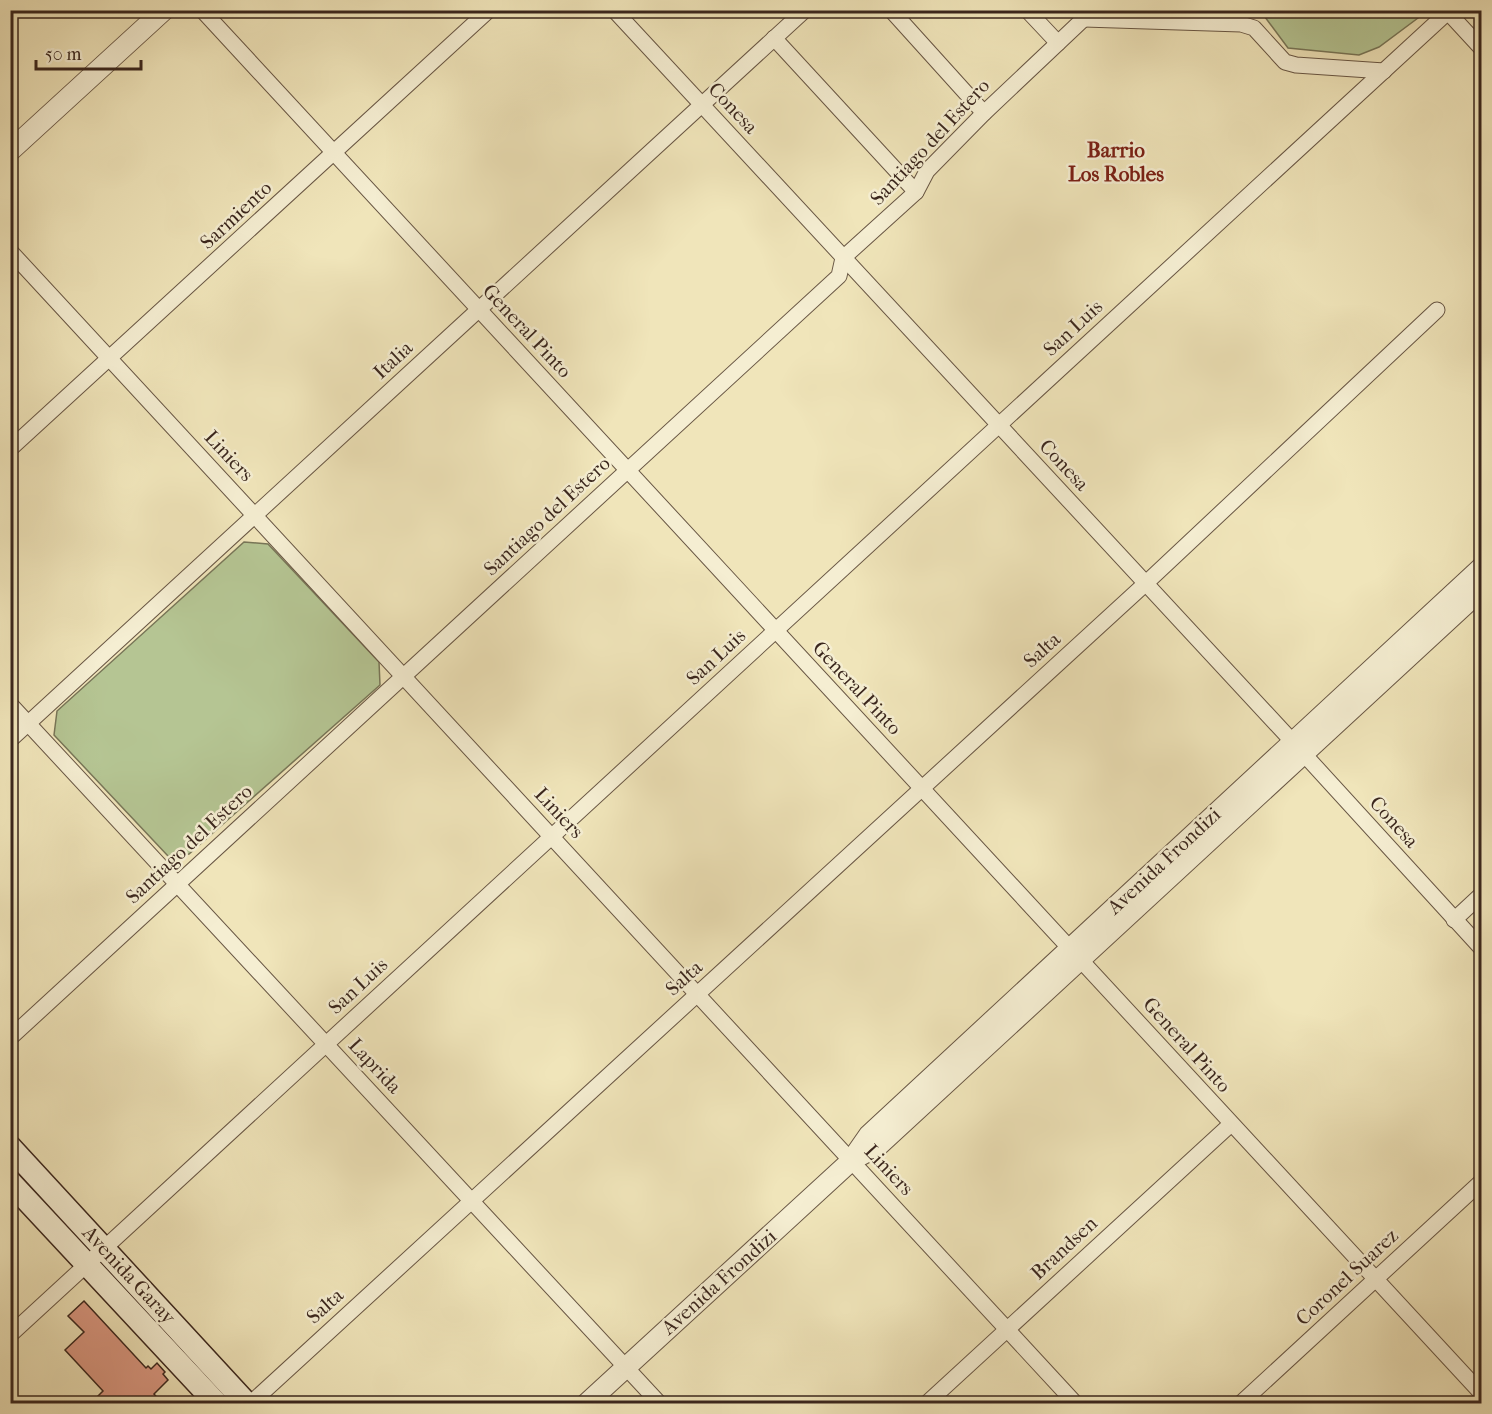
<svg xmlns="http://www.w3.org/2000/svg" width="1492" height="1414" font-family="'IM FELL French Canon',serif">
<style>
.green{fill:#b5c593;stroke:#787658;stroke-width:1.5}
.building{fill:#db9882;stroke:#3a261d;stroke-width:1.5}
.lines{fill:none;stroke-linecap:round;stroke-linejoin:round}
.minor-casing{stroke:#685644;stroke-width:17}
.tertiary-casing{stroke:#685644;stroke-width:22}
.secondary-casing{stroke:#3a261d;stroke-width:25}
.minor{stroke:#f5eed2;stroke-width:15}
.tertiary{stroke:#f5eed2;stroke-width:20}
.secondary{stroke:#f5eed2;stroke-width:22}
.labels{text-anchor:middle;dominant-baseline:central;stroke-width:5;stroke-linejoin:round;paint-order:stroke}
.street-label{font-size:20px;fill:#3a261d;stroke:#f5eed2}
.neighbourhood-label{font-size:21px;font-weight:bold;fill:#7a1f14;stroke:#f5eed2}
</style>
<rect width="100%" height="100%" fill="#f0e5ba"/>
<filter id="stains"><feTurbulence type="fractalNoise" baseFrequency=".00333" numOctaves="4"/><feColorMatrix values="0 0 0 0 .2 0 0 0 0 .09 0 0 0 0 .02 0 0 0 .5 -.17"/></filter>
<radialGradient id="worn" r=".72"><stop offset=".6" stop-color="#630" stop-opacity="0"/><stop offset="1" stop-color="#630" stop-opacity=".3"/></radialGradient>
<g class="green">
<path d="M1254 11H1411L1418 18 1379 47 1359 55 1288 48 1262 13Z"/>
<path d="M244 542 268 544 379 662 380 685 189 854 168 856 54 735 57 711Z"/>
</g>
<path class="building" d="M84 1301 146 1368 148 1366 151 1369 157 1363 165 1372 163 1374 168 1380 154 1394 163 1404H90L103 1391 65 1350 84 1332 68 1316Z"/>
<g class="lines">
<defs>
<g id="minor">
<path d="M202 10 1482 1394"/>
<path d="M614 10 1292 741 1482 949"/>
<path d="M891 10 984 113"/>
<path d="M1027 10 1058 43"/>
<path d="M1446 10 1482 49"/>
<path d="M1084 19 1241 24 1254 28 1285 62 1296 65 1384 71"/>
<path d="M774 38 916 192"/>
<path d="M10 251 1076 1404"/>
<path d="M10 449 489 10"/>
<path d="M10 704 660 1404"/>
<path d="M10 740 805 10"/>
<path d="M1454 920 1482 894"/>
<path d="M10 1038 839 276 843 258 916 192 927 171 984 113 1093 10"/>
<path d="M10 1335 1450 10"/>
<path d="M250 1404 1145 584 1437 310"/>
<path d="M926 1404 1231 1124"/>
<path d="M1240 1404 1482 1181"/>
</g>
<g id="tertiary">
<path d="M10 151 164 10"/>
<path d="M853 1158 869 1135 1482 567"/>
<path d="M586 1404 852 1160 878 1146 1482 589"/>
</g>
<g id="secondary">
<path d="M10 1147 247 1404"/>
<path d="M10 1182 217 1404"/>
</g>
</defs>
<use href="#minor" class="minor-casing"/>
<use href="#tertiary" class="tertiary-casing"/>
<use href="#secondary" class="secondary-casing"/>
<use href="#minor" class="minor"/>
<use href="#tertiary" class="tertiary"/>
<use href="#secondary" class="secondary"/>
</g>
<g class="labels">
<g class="street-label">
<text transform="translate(733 108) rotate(47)">Conesa</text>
<text transform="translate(930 142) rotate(-47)">Santiago del Estero</text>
<text transform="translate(236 215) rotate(-43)">Sarmiento</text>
<text transform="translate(1073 328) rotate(-43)">San Luis</text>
<text transform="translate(527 331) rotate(47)">General Pinto</text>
<text transform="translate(393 360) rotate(-43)">Italia</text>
<text transform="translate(229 456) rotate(47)">Liniers</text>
<text transform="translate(1064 465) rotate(47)">Conesa</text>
<text transform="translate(547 516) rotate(-43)">Santiago del Estero</text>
<text transform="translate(1042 650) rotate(-42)">Salta</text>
<text transform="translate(716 657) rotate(-43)">San Luis</text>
<text transform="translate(857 688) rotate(47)">General Pinto</text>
<text transform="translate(559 813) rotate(47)">Liniers</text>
<text transform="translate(1394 822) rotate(48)">Conesa</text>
<text transform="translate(189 844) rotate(-43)">Santiago del Estero</text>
<text transform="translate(1164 861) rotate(-43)">Avenida Frondizi</text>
<text transform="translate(684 978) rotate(-42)">Salta</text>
<text transform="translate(358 986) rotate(-43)">San Luis</text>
<text transform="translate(1187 1045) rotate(48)">General Pinto</text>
<text transform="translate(375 1066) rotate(47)">Laprida</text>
<text transform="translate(889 1170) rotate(47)">Liniers</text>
<text transform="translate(1064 1248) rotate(-43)">Brandsen</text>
<text transform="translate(129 1275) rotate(47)">Avenida Garay</text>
<text transform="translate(1347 1277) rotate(-43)">Coronel Suarez</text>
<text transform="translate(719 1282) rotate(-42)">Avenida Frondizi</text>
<text transform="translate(325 1306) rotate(-42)">Salta</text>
</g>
<g class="neighbourhood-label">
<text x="1116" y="150">Barrio<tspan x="1116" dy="24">Los Robles</tspan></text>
</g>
</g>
<rect width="1492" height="1414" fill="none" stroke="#f0e5ba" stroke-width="36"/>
<rect x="12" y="12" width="1468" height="1390" fill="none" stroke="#3a261d" stroke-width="3"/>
<rect x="18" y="18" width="1456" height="1378" fill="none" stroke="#3a261d" stroke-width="1.5"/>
<path d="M36 60v9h105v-9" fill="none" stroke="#3a261d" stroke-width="3"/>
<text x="45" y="60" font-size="18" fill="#3a261d" stroke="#f5eed2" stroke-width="4.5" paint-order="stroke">50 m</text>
<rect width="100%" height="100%" filter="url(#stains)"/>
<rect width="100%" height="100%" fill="url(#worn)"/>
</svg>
